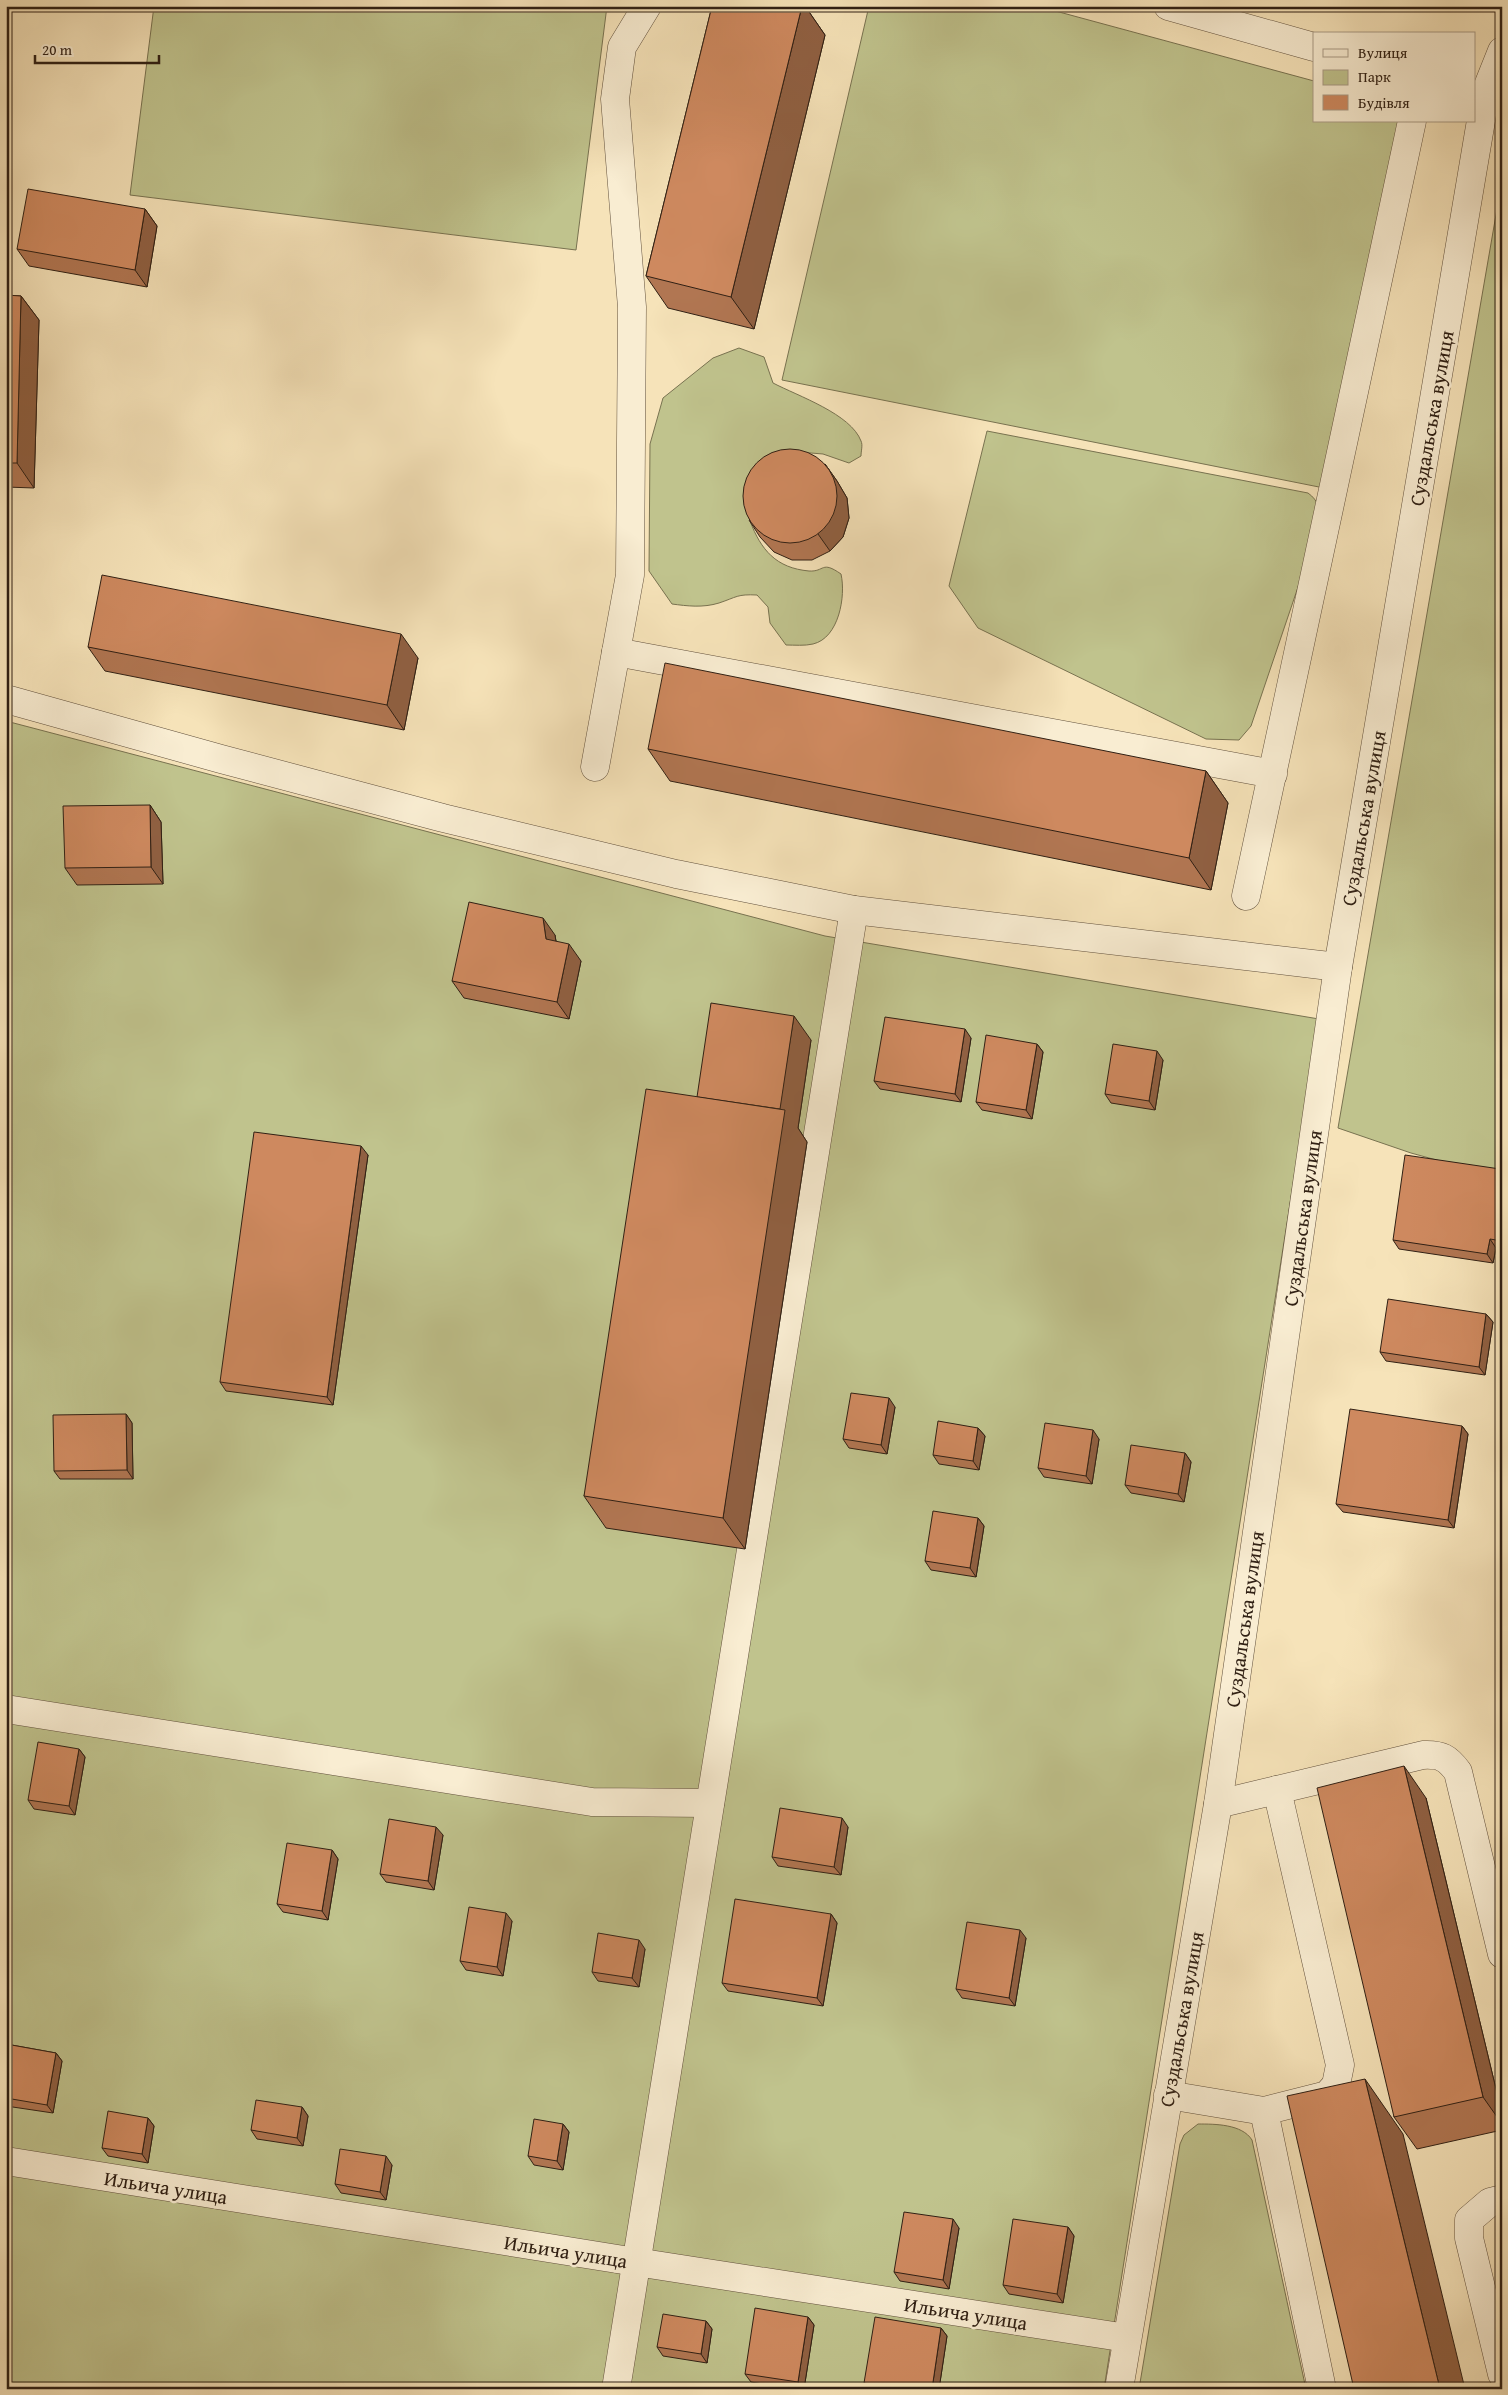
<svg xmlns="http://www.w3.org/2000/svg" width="1508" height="2395" font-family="'Gentium Book Plus',serif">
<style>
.green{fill:#c0c38d;stroke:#787250}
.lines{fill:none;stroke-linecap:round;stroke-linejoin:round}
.minor-casing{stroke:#62513d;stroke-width:29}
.minor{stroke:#f9edd2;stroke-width:28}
.wall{fill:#b17652;stroke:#302014}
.shaded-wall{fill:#906042;stroke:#302014}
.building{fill:#ce895f;stroke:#302014}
.labels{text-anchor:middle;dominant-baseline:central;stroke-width:5;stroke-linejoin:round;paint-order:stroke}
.street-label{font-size:20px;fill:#302014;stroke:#f9edd2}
</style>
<rect width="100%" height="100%" fill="#f6e3b9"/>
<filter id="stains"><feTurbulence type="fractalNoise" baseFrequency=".004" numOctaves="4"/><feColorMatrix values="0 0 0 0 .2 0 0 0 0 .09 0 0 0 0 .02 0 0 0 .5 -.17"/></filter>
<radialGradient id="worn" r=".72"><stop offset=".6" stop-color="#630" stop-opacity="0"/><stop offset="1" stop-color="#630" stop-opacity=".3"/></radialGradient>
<g class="green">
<path d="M154 6H607L576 250 130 195Z"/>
<path d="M869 6H1037L1314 81V121H1407L1329 489 782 380Z"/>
<path d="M1502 180V1178L1411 1153 1338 1128Z"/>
<path d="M739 348 764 357 773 383C798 396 851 414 861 441 863 445 861 451 861 456L849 463 823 454 787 451 750 521C761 550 776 568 809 571 825 572 821 560 841 574 846 596 839 638 813 644 805 646 794 645 786 645L770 623 768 607 757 595C737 594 737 597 719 603 703 608 687 606 672 604L649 571 650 444 663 398 713 358Z"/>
<path d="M987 431 1308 493C1319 501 1320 509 1320 522L1251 726 1239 740 1206 739 978 628 949 586Z"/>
<path d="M6 721 825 936 1319 1019 1104 2389H6Z"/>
<path d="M1198 2124C1215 2124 1242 2124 1252 2140L1306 2389H1139L1180 2144 1184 2135Z"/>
</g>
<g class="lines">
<defs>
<g id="minor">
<path d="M1168 6 1314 47"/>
<path d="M616 652 1273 774"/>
<path d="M6 699 221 759 443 818 676 874 854 910 1338 967"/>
<path d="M595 767 630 575 632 307 615 99 622 47 647 6"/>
<path d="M1246 896 1412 121"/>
<path d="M6 1709 592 1802 710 1803"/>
<path d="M1277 1790 1340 2065 1336 2085 1327 2095 1264 2111 1322 2389"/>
<path d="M1218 1804 1423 1755C1441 1754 1448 1758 1458 1772L1502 1954"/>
<path d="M1168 2095 1264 2111"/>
<path d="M6 2161 636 2262 1127 2338"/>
<path d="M1502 2199 1490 2202 1469 2220V2238L1502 2374"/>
<path d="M616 2389 854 910"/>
<path d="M1119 2389 1218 1804 1338 967 1486 91 1502 51"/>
</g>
</defs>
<use href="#minor" class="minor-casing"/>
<use href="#minor" class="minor"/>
</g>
<g class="wall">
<path d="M712 6H805L825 35 754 329 668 308 646 276Z"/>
<path d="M145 209 157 226 147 287 29 266 17 249Z"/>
<path d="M6 295 21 296 39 320 34 488 6 487Z"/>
<path d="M825 464 837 481 847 498 849 518 843 537 830 551 812 560H792L774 552 760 537 749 520Z"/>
<path d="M88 647 418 658 404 730 105 671Z"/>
<path d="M648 749 1206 771 1228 803 1211 890 670 781Z"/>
<path d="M150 805 161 822 163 884 77 885 65 868Z"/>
<path d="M555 935 556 941 581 961 569 1019 464 998 452 981Z"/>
<path d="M971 1038 961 1102 880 1089 874 1081Z"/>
<path d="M811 1040 798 1128 807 1142 745 1549 606 1528 584 1496 697 1097Z"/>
<path d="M1037 1044 1043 1052 1032 1119 982 1110 976 1102Z"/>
<path d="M1163 1060 1155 1110 1111 1103 1105 1094Z"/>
<path d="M368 1155 333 1405 226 1391 220 1382Z"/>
<path d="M1502 1172V1248H1496L1493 1263 1399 1249 1393 1240Z"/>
<path d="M1486 1314 1493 1322 1485 1375 1386 1361 1380 1352Z"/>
<path d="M895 1407 887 1454 849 1448 843 1439Z"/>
<path d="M126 1414 132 1423 133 1479H60L54 1471Z"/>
<path d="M1462 1426 1468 1434 1454 1528 1343 1512 1336 1504Z"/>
<path d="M978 1428 985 1436 979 1470 939 1464 933 1455Z"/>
<path d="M1099 1439 1092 1484 1044 1477 1038 1468Z"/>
<path d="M1185 1453 1191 1462 1184 1502 1131 1493 1125 1485Z"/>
<path d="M978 1518 984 1526 976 1577 931 1570 925 1561Z"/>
<path d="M79 1749 85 1757 75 1815 34 1809 28 1800Z"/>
<path d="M1426 1798 1502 2114V2130L1417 2149 1394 2117Z"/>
<path d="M848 1827 841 1875 778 1866 772 1857Z"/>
<path d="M443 1835 434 1890 386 1882 380 1874Z"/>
<path d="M332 1850 338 1859 328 1920 283 1912 277 1904Z"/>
<path d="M831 1914 837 1923 823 2006 728 1991 722 1983Z"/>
<path d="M512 1921 503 1976 466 1970 460 1961Z"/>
<path d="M1026 1938 1015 2006 962 1998 956 1989Z"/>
<path d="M645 1949 639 1987 598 1981 592 1972Z"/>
<path d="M6 2044 56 2053 62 2061 53 2113 6 2106Z"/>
<path d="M302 2107 308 2116 303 2146 257 2139 251 2130Z"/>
<path d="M148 2118 154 2126 148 2163 108 2156 102 2148Z"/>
<path d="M563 2124 569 2132 563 2170 534 2165 528 2156Z"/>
<path d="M392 2165 386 2200 341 2193 335 2184Z"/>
<path d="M1068 2227 1074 2236 1063 2303 1009 2294 1003 2285Z"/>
<path d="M959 2228 949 2289 900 2281 894 2272Z"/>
<path d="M808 2317 814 2325 804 2389H793L751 2382 745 2374Z"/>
<path d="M706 2321 712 2329 707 2363 663 2356 657 2347Z"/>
<path d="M941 2328 947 2336 939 2389H868L864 2383Z"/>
</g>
<g class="shaded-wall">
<path d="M802 6H805L825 35 754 329 731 297Z"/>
<path d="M145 209 157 226 147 287 135 270Z"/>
<path d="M21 296 39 320 34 488 17 463Z"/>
<path d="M825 464 837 481 847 498 849 518 843 537 830 551 818 534Z"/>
<path d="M401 634 418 658 404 730 387 705Z"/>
<path d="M1206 771 1228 803 1211 890 1189 858Z"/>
<path d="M150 805 161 822 163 884 151 867Z"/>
<path d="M543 918 555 935 558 956 546 939Z"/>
<path d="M569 944 581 961 569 1019 557 1002Z"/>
<path d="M794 1016 811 1040 798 1128 807 1142 745 1549 723 1518 779 1110Z"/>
<path d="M965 1029 971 1038 961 1102 955 1094Z"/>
<path d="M1037 1044 1043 1052 1032 1119 1026 1110Z"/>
<path d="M1157 1051 1163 1060 1155 1110 1149 1101Z"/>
<path d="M361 1146 368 1155 333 1405 327 1397Z"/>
<path d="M1500 1169 1502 1172V1195L1497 1188Z"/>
<path d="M1490 1239 1496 1248 1493 1263 1487 1254Z"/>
<path d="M1486 1314 1493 1322 1485 1375 1479 1367Z"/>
<path d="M889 1398 895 1407 887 1454 881 1445Z"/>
<path d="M126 1414 132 1423 133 1479 127 1470Z"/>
<path d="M1462 1426 1468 1434 1454 1528 1448 1520Z"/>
<path d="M978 1428 985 1436 979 1470 973 1461Z"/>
<path d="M1093 1430 1099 1439 1092 1484 1086 1476Z"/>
<path d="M1185 1453 1191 1462 1184 1502 1178 1494Z"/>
<path d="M978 1518 984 1526 976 1577 970 1568Z"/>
<path d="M79 1749 85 1757 75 1815 69 1806Z"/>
<path d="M1404 1766 1426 1798 1502 2114V2124L1483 2097Z"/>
<path d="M842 1818 848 1827 841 1875 834 1867Z"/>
<path d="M436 1827 443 1835 434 1890 428 1881Z"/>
<path d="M332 1850 338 1859 328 1920 322 1911Z"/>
<path d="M506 1913 512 1921 503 1976 497 1967Z"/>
<path d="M831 1914 837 1923 823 2006 817 1998Z"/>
<path d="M1020 1930 1026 1938 1015 2006 1009 1998Z"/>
<path d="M639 1940 645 1949 639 1987 632 1978Z"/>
<path d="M56 2053 62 2061 53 2113 47 2105Z"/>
<path d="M1365 2079 1403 2134 1465 2389H1440Z"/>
<path d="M302 2107 308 2116 303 2146 297 2138Z"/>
<path d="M148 2118 154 2126 148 2163 142 2154Z"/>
<path d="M563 2124 569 2132 563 2170 557 2161Z"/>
<path d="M386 2156 392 2165 386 2200 380 2192Z"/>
<path d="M953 2219 959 2228 949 2289 943 2280Z"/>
<path d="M1068 2227 1074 2236 1063 2303 1057 2294Z"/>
<path d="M808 2317 814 2325 804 2389H803L798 2382Z"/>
<path d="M706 2321 712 2329 707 2363 701 2354Z"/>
<path d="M941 2328 947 2336 939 2389H932Z"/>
</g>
<g class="building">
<path d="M712 6H802L731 297 646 276Z"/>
<path d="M28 189 145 209 135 270 17 249Z"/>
<path d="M6 295 21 296 17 463H6Z"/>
<circle cx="790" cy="496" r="47"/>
<path d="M102 575 401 634 387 705 88 647Z"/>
<path d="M665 663 1206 771 1189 858 648 749Z"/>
<path d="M150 805 151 867 65 868 63 806Z"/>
<path d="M469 902 543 918 546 939 569 944 557 1002 452 981Z"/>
<path d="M711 1003 794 1016 780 1109 697 1097Z"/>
<path d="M885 1017 965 1029 955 1094 874 1081Z"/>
<path d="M986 1035 1037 1044 1026 1110 976 1102Z"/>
<path d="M1113 1044 1157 1051 1149 1101 1105 1094Z"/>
<path d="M646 1089 785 1110 723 1518 584 1496Z"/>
<path d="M254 1132 361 1146 327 1397 220 1382Z"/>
<path d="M1405 1155 1500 1169 1497 1188 1502 1189V1241L1490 1239 1487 1254 1393 1240Z"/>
<path d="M1388 1299 1486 1314 1479 1367 1380 1352Z"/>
<path d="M851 1393 889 1398 881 1445 843 1439Z"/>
<path d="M1350 1409 1462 1426 1448 1520 1336 1504Z"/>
<path d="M126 1414 127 1470 54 1471 53 1415Z"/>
<path d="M938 1421 978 1428 973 1461 933 1455Z"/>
<path d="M1045 1423 1093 1430 1086 1476 1038 1468Z"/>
<path d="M1131 1445 1185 1453 1178 1494 1125 1485Z"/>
<path d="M933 1511 978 1518 970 1568 925 1561Z"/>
<path d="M38 1742 79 1749 69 1806 28 1800Z"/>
<path d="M1404 1766 1483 2097 1394 2117 1317 1788Z"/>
<path d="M780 1808 842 1818 834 1867 772 1857Z"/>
<path d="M389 1819 436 1827 428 1881 380 1874Z"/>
<path d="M287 1843 332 1850 322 1911 277 1904Z"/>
<path d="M735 1899 831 1914 817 1998 722 1983Z"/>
<path d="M469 1907 506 1913 497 1967 460 1961Z"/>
<path d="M967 1922 1020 1930 1009 1998 956 1989Z"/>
<path d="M598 1933 639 1940 632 1978 592 1972Z"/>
<path d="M6 2044 56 2053 47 2105 6 2098Z"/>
<path d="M1365 2079 1440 2389H1354L1287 2096Z"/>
<path d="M256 2100 302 2107 297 2138 251 2130Z"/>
<path d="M108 2111 148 2118 142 2154 102 2148Z"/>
<path d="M534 2119 563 2124 557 2161 528 2156Z"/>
<path d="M340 2149 386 2156 380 2192 335 2184Z"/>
<path d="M904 2212 953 2219 943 2280 894 2272Z"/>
<path d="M1013 2219 1068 2227 1057 2294 1003 2285Z"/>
<path d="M755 2308 808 2317 798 2382 745 2374Z"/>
<path d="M663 2314 706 2321 701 2354 657 2347Z"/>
<path d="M875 2317 941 2328 932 2389H898L864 2383Z"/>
</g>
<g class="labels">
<g class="street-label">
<text transform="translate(1431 418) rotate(-80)">Суздальська вулиця</text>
<text transform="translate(1363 818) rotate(-80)">Суздальська вулиця</text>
<text transform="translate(1302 1218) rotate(-82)">Суздальська вулиця</text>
<text transform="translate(1244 1619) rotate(-82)">Суздальська вулиця</text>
<text transform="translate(1181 2019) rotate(-80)">Суздальська вулиця</text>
<text transform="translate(166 2187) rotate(9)">Ильича улица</text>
<text transform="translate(566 2251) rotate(9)">Ильича улица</text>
<text transform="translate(966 2313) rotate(9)">Ильича улица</text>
</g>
</g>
<rect width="1508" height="2395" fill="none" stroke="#f6e3b9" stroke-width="25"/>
<rect x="8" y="8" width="1493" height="2380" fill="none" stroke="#302014" stroke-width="2.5"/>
<rect x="12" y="12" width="1483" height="2370" fill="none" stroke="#302014"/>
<rect x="1313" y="32" width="162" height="90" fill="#f9edd2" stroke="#a99b86"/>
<rect x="1323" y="49" width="25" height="8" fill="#f9edd2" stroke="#a99b86"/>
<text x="1358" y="58" font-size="15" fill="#302014">Вулиця</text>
<rect x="1323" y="70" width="25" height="15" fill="#c0c38d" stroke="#a99b86"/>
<text x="1358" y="82" font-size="15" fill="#302014">Парк</text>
<rect x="1323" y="95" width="25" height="15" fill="#ce895f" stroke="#a99b86"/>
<text x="1358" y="108" font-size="15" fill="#302014">Будівля</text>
<path d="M35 55v8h124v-8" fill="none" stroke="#302014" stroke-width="2.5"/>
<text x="42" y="55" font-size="15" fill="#302014" stroke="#f9edd2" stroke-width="4" paint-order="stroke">20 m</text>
<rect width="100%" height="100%" filter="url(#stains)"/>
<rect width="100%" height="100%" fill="url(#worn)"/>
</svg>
